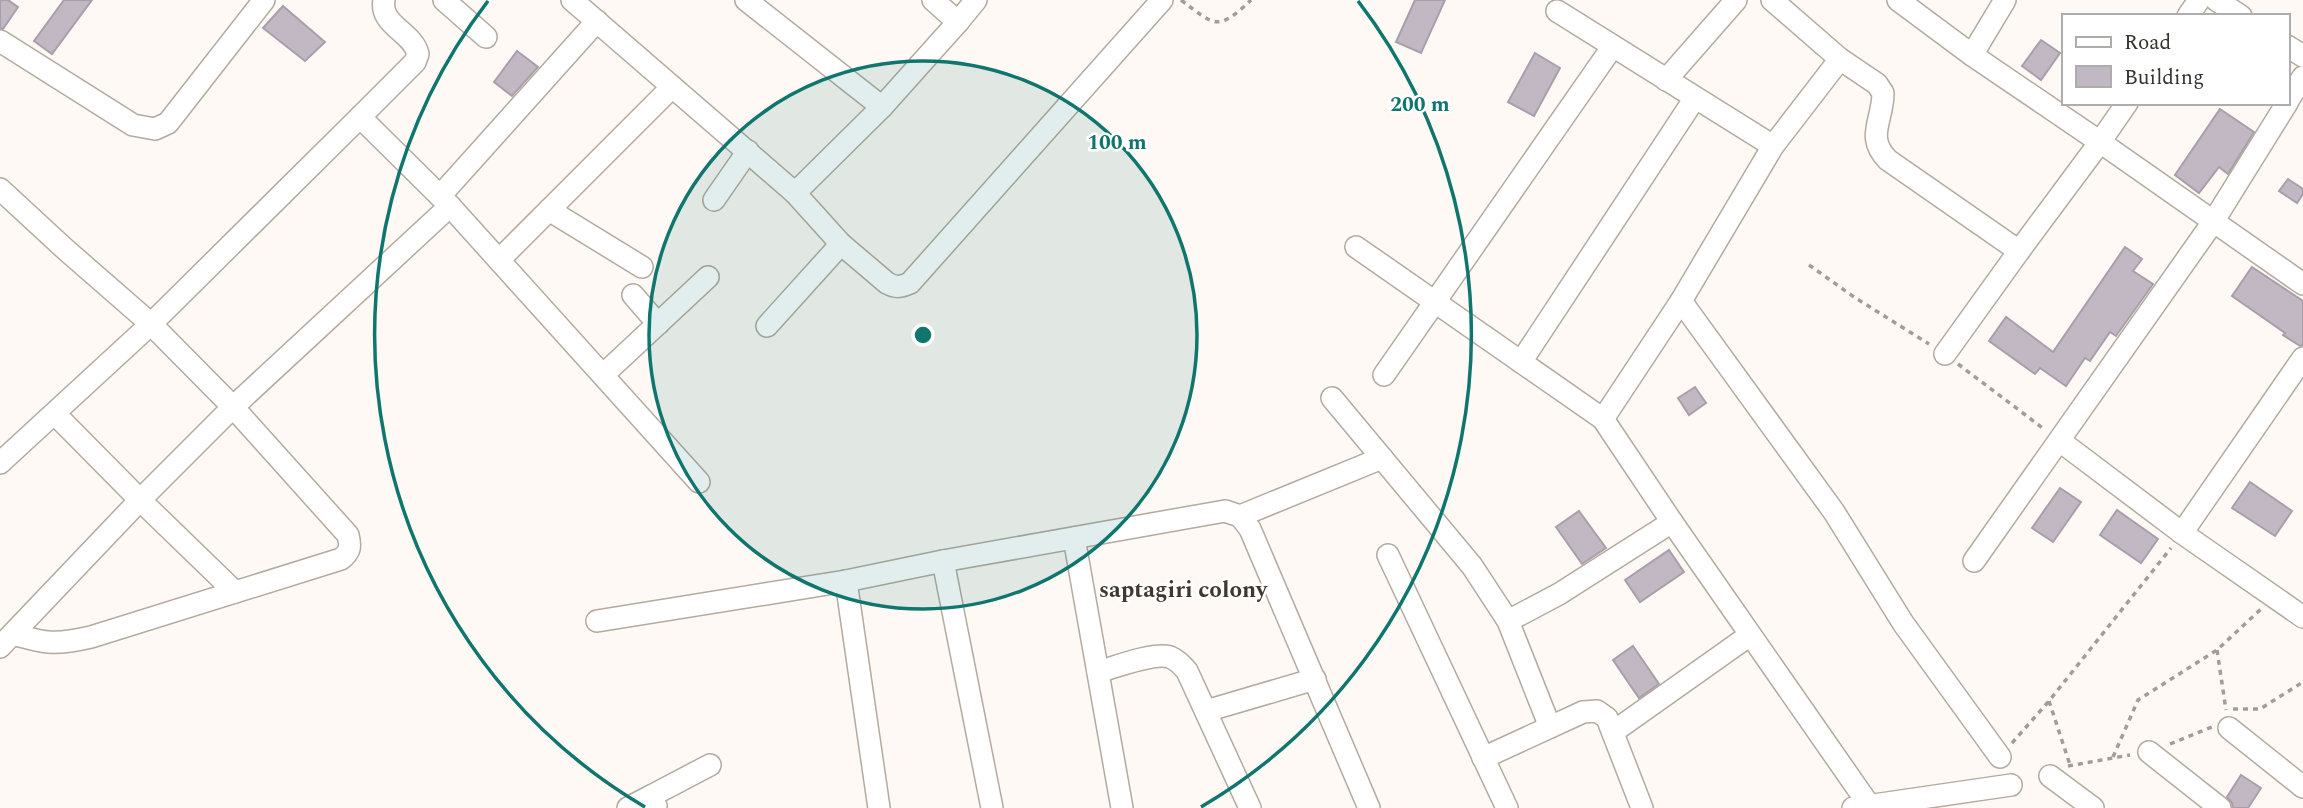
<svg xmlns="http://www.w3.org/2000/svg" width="2303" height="808" font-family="Spectral,serif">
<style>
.building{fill:#c1b8c3;stroke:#a99fab;stroke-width:2}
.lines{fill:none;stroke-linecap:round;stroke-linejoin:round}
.street-casing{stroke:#b4aa9f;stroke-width:24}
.path{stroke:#a19d98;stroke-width:3.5;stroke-dasharray:5 5;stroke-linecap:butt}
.street{stroke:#fff;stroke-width:21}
.ring{fill:none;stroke:#0f766e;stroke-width:3.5}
.labels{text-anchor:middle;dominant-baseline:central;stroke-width:5;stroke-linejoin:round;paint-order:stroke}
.neighbourhood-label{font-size:23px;font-weight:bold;fill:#40382f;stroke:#fff}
.centre{fill:#0f766e;stroke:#fff;stroke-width:3.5}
.ring-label{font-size:21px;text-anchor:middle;font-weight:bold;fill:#0f766e;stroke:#fff;stroke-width:5;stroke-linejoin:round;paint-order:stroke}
</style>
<rect width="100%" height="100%" fill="#fef9f5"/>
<g class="building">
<path d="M0 0H8L18 7 3 29 0 28Z"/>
<path d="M64 0H92L52 54 34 41Z"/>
<path d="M1415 0H1445L1421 53 1396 42Z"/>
<path d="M283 6 325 42 305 61 263 28Z"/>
<path d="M2041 40 2060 53 2041 80 2022 66Z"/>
<path d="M517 51 538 67 512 96 494 82Z"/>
<path d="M1535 53 1560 68 1534 116 1508 102Z"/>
<path d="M2220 109 2254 132 2228 174 2219 167 2199 193 2175 175Z"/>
<path d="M2288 179 2303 189V194L2297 203 2279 191Z"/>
<path d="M2125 247 2142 259 2133 271 2153 284 2116 336 2110 332 2090 361 2085 358 2066 386 2040 368 2035 374 1989 341 2006 317 2053 352Z"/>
<path d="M2252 267 2303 301V345L2300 346 2283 335 2285 333 2232 296Z"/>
<path d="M1695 387 1706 403 1689 415 1678 398Z"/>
<path d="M2250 482 2292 511 2275 536 2232 508Z"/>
<path d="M2060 488 2081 502 2053 542 2032 528Z"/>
<path d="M2117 510 2158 539 2141 563 2100 535Z"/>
<path d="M1579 511 1606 548 1582 564 1556 527Z"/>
<path d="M1669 550 1684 572 1640 602 1625 580Z"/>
<path d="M1633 646 1659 684 1639 698 1613 660Z"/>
<path d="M2241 775 2261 788 2248 808H2233L2232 803 2227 797Z"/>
</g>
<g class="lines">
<defs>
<g id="street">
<path d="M444 0 486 37"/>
<path d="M572 0 795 193 841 244 887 283C896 288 901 287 910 283L1162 0"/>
<path d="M746 0 882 107"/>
<path d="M933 0 958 22 976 0"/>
<path d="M1772 0 1840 59 1877 84 1883 93C1883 121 1865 137 1888 160L2019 251 2100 142 1972 55 1898 0"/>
<path d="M2216 0 2241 16"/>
<path d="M1557 11 1773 146"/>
<path d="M2188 16 2199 0"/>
<path d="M0 41 133 125 155 129 168 123 264 0"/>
<path d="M2287 46 2303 56"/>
<path d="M1972 55 2005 0"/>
<path d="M1666 80 1736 0"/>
<path d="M2287 102 2303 77"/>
<path d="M2127 103 2100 142 2303 284"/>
<path d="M360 117 415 62 418 54C413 32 379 25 384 0"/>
<path d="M0 189 65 249 151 324 360 117 450 206 699 482"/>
<path d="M795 193 882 107 958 22"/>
<path d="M440 196 597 21"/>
<path d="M714 200 748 151"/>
<path d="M549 210 642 267"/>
<path d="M1356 247 1603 419 1672 522 1869 805"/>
<path d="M499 260 672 87"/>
<path d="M633 295 658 324"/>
<path d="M1681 301 1834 512 1903 623 2000 757"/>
<path d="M767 326 841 244"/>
<path d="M1945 354 2019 251"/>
<path d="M2303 358 2182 533 2303 617"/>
<path d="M1521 362 1695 98"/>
<path d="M603 375 708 277"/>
<path d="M1384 375 1613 46"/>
<path d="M1332 398 1472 566 1508 621 1559 594 1672 522"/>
<path d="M55 414 140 500 233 407 450 206"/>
<path d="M1603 419 1681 301 1773 146 1840 59"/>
<path d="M2060 441 2182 533"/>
<path d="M0 463 151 324 233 407 348 535C351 547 350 552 341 559L91 637C56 645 47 644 13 634"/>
<path d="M1240 516 1382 458"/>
<path d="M1074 538 1122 808"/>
<path d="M1388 555 1507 808"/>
<path d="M943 561 992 808"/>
<path d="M1974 561 2213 222 2287 103"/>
<path d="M846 581 879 808"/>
<path d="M597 621 846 581 943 561 1225 511 1240 516 1250 529 1369 808"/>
<path d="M1508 621 1550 727"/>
<path d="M0 647 140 500 235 592"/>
<path d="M1098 672C1115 667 1154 652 1170 657 1177 660 1182 665 1187 671L1250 808"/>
<path d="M1206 711 1315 679"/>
<path d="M2229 728 2303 787"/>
<path d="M1613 732 1750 635"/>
<path d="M2149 752 2220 808"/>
<path d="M1483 758 1583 712 1597 711 1607 718 1642 808"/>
<path d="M2050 776 2093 808"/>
<path d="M651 796 710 765"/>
<path d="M628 808 651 796 656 806"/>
<path d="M1853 808 2011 785"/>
</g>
</defs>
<use href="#street" class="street-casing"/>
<g class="path">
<path d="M1181 0C1216 26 1217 32 1251 0"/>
<path d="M1809 265 1854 297 1929 344"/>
<path d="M1958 364 2044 429"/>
<path d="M2217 650 2226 710"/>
<path d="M2049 701 2070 765"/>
<path d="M2233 709H2260L2303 682"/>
<path d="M2012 743 2049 701 2171 548"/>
<path d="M2170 744 2212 727"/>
<path d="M2113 757 2138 700 2217 650 2261 609"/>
<path d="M2068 766 2130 755"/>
</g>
<use href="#street" class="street"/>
</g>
<circle cx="923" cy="335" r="274" fill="#0f766e" fill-opacity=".12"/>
<g class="ring">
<circle cx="923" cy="335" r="274"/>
<path d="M645 807A548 548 0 0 1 488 1M1358 1A548 548 0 0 1 1201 807"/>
</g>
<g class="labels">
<g class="neighbourhood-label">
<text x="1183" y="590">saptagiri colony</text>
</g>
</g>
<circle cx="923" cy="335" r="10" class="centre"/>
<g class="ring-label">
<text x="1420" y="111">200 m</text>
<text x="1117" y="149">100 m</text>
</g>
<rect x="2062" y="14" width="228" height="91" fill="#ffffff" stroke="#afadab" stroke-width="2"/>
<rect x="2076" y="37" width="35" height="10" fill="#ffffff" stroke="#afadab" stroke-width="2"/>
<text x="2124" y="49" font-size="21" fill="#36322d">Road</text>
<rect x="2076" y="66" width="35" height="21" fill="#c1b8c3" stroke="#afadab" stroke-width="2"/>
<text x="2124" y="84" font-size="21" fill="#36322d">Building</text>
</svg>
